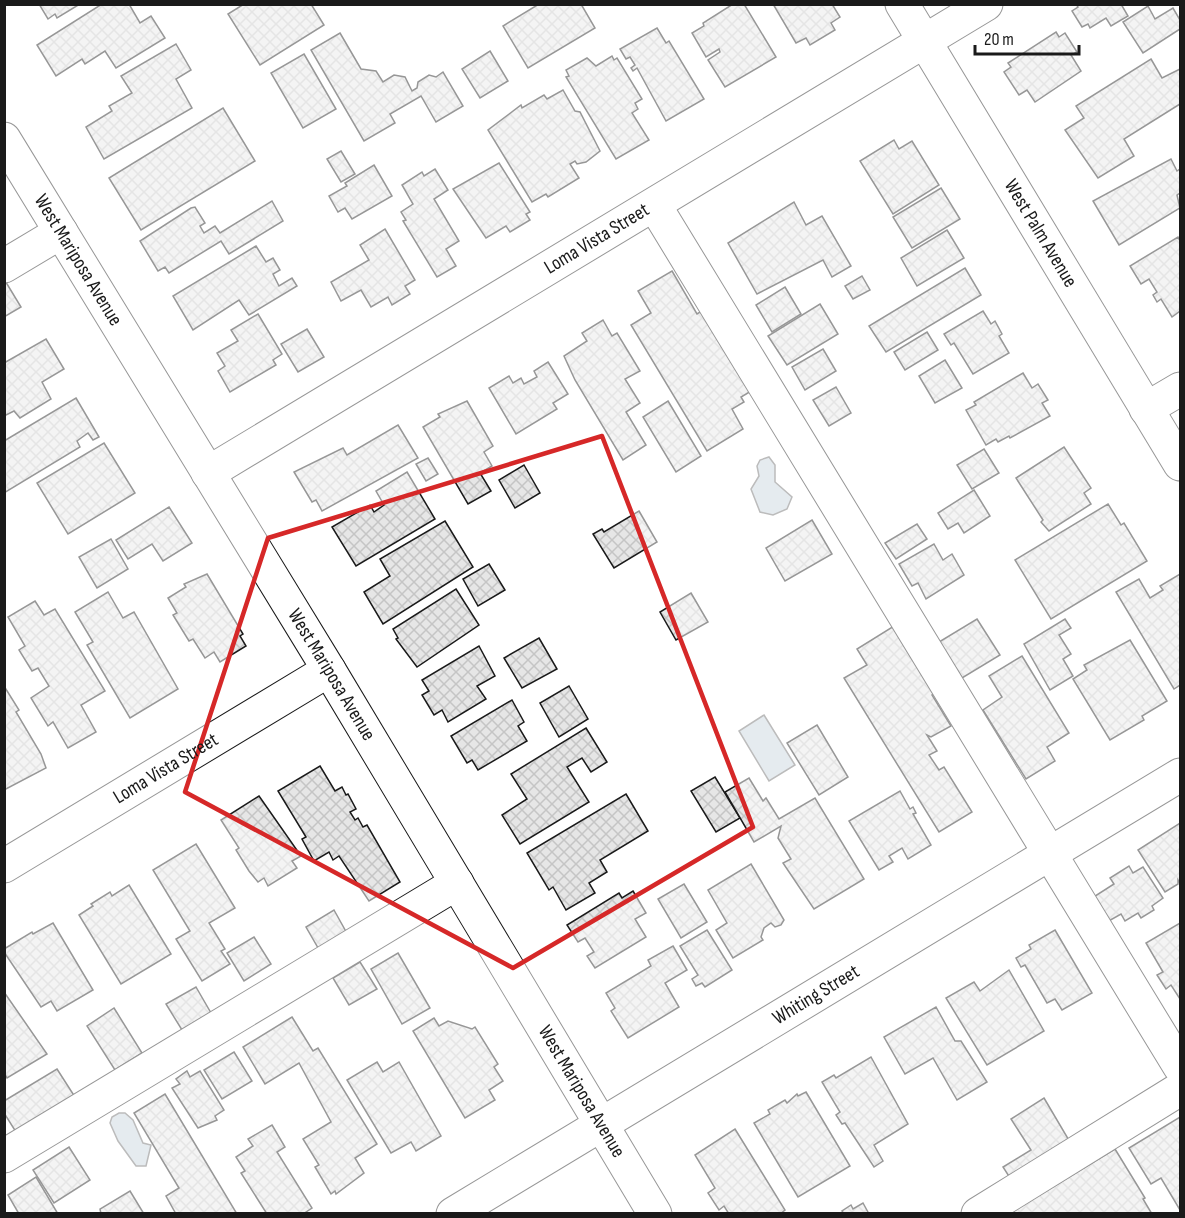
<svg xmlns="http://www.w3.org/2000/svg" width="1185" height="1218" font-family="'Sofia Sans Condensed',sans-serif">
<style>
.water{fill:#c6d2dc;stroke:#6a6a6a;stroke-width:1.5}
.building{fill:url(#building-cross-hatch);stroke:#1a1a1a;stroke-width:1.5}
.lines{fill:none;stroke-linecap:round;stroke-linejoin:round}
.minor-casing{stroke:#1a1a1a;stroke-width:35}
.minor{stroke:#fff;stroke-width:33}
.marked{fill:none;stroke:#d62828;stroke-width:4.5;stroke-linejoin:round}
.labels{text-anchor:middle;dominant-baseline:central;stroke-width:4.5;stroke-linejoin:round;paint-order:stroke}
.street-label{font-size:20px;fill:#1a1a1a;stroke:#fff}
</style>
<defs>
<pattern id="building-cross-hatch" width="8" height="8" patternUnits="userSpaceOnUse" patternTransform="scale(1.5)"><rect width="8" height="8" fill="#e6e6e6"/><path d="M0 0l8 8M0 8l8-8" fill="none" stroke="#c5c5c5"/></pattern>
</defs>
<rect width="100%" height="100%" fill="#fff"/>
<g class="water">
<path d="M769 457 775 465V482L792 497 787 509 773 515 760 512 751 489 759 476 757 466 760 460Z"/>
<path d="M764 715 795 765 769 781 739 731Z"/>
<path d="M119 1113H125L133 1120 143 1143 151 1145 146 1166H136L118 1141 110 1123 112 1117Z"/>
</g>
<g class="building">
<path d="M39 4H80L57 18 55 14 48 19Z"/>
<path d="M102 4H129L140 23 151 16 165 38 116 68 105 51 85 64 82 59 56 76 37 45Z"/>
<path d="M244 4H311L324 25 260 65 228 14Z"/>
<path d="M539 4H581L595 28 528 68 503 26Z"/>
<path d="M733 4H744L776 57 725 87 708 60 720 52 719 49 706 57 692 33 704 26 703 23Z"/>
<path d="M773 4H832L840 17 831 23 835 30 810 45 806 38 796 43Z"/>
<path d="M1076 4H1121L1128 16 1111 26 1106 18 1090 28 1088 24 1082 27 1072 11 1078 7Z"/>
<path d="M1148 6 1155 19 1173 8 1180 20V29L1143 53 1123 22Z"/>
<path d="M657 28 666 43 669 41 704 99 666 121 637 68 633 71 631 68 635 65 630 57 626 59 620 49Z"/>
<path d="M1056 32 1059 37 1065 33 1077 52 1071 55 1081 71 1035 102 1027 90 1019 95 1004 72 1011 67 1008 63Z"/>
<path d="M340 33 361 69 376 71 383 82 394 75 405 77 412 91 417 88 418 82 429 75 436 77 443 72 463 106 436 122 421 96 390 114 395 123 364 141 311 50Z"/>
<path d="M176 44 191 70 176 79 192 108 104 159 86 127 112 111 109 106 132 93 121 76Z"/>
<path d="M490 51 508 81 480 98 462 69Z"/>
<path d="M304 54 336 109 303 128 271 73Z"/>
<path d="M612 56 614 60 617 58 642 99 635 103 638 109 632 113 649 140 616 159 566 77 569 76 566 70 587 58 596 66Z"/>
<path d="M1151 59 1162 78 1180 69V104L1124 139 1134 156 1098 178 1065 130 1084 118 1076 106Z"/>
<path d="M563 90 575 111 580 112 600 151 586 162 577 164 575 161 570 164 579 178 548 197 546 194 532 202 488 130 521 105 522 108 544 95 547 99Z"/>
<path d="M223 108 255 161 141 230 109 178Z"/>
<path d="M894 140 899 149 912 141 939 185 893 214 860 161Z"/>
<path d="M341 151 355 174 341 182 327 159Z"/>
<path d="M1171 159 1177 171 1180 169V193L1177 195 1180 208 1119 245 1093 201Z"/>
<path d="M499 163 530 212 526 214 530 220 510 232 506 226 486 238 453 189Z"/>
<path d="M374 165 392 196 352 219 345 208 338 212 329 196 347 186 345 183Z"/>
<path d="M435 169 448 190 434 199 459 241 446 249 456 266 437 277 403 221 406 220 401 212 413 204 402 185 422 172 424 176Z"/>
<path d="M941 188 960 219 912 248 893 217Z"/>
<path d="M272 201 283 221 229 254 221 241 169 273 165 267 158 271 140 241 191 208 195 207 205 223 200 226 204 233 215 226 220 233Z"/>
<path d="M794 202 806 225 822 216 851 266 832 277 823 260 757 294 728 243Z"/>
<path d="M385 229 415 280 405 286 410 294 392 305 388 297 371 307 361 290 341 301 331 282 369 260 360 245Z"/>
<path d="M947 230 964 258 917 286 901 258Z"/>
<path d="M1178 237 1180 241V311L1172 317 1161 299 1157 302 1153 295 1157 292 1149 279 1141 284 1130 266Z"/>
<path d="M256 246 266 262 273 258 280 270 273 274 279 286 292 278 297 286 249 315 239 300 193 330 173 296Z"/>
<path d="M965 268 981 295 886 352 869 326Z"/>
<path d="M672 271 697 314 705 309 753 390 741 397 744 402 732 409 743 429 707 451 631 325 651 313 638 291Z"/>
<path d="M862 276 870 290 853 299 845 286Z"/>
<path d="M4 279 21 307 4 317Z"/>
<path d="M785 287 801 314 772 332 756 305Z"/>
<path d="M820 304 838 334 787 365 768 336Z"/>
<path d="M983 311 991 324 995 321 1002 334 999 336 1009 353 973 374 954 343 951 345 944 334Z"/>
<path d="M258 314 282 354 273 360 276 365 230 392 218 371 225 366 217 353 238 341 231 330Z"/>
<path d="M603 320 612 336 617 333 640 371 625 379 640 403 626 412 646 445 623 460 575 380 564 356 587 341 582 333Z"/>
<path d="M307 329 324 357 298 372 281 344Z"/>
<path d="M927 332 938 350 905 370 894 352Z"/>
<path d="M46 339 64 369 42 382 51 399 20 418 14 411 4 416V363Z"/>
<path d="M823 349 836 371 805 390 792 367Z"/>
<path d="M945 360 962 388 935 403 919 376Z"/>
<path d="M548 362 568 394 553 403 557 409 516 434 489 388 509 376 513 383 521 378 524 384 537 377 534 371Z"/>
<path d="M1023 373 1032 388 1038 384 1048 400 1042 403 1050 416 1010 438 1009 436 998 442 996 439 986 445 966 410 976 405 974 402Z"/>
<path d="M836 387 851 413 829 426 813 400Z"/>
<path d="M76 398 99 437 93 440 88 433 77 441 80 447 4 493V441Z"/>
<path d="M467 401 493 446 484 452 492 466 480 473 491 491 468 504 423 427 440 417 438 414Z"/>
<path d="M668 401 701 456 676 472 643 417Z"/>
<path d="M398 425 418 458 322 511 316 500 312 502 294 472 343 448 347 455Z"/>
<path d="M104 443 135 493 68 534 37 483Z"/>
<path d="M1064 447 1091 488 1084 493 1091 504 1049 531 1041 522 1043 520 1016 478Z"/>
<path d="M984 449 999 473 972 489 957 465Z"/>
<path d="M428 458 438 474 426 481 416 464Z"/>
<path d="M524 465 540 493 515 508 499 480Z"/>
<path d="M407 472 435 519 356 566 332 527 370 505 374 512 384 505 376 491Z"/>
<path d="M974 490 990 516 964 533 958 523 948 529 938 513Z"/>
<path d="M1108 504 1121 525 1124 523 1147 561 1051 619 1015 560Z"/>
<path d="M169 507 192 543 163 561 152 544 128 559 116 540Z"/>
<path d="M639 511 657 542 614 568 593 534 602 529 604 532Z"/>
<path d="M812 520 832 554 785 581 766 548Z"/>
<path d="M445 521 473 567 383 624 364 592 390 576 380 559Z"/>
<path d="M917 524 927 539 896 559 885 543Z"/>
<path d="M111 539 128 569 97 588 79 557Z"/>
<path d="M934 544 943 560 952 554 964 575 926 599 918 583 912 586 899 564Z"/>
<path d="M489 564 505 590 478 606 463 579Z"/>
<path d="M207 574 243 634 240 636 246 646 220 662 214 652 205 658 193 639 189 641 173 615 177 613 168 598 186 587 184 584Z"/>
<path d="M1180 574V685L1174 689 1116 592 1139 579 1150 598 1163 590 1160 586Z"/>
<path d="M456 589 479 625 417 667 396 639 398 638 393 629Z"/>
<path d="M108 592 123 618 134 612 178 689 130 718 87 645 93 642 75 612Z"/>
<path d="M691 593 708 622 676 640 660 612Z"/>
<path d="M35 601 44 615 55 609 105 691 81 705 96 732 68 748 53 722 48 726 31 698 49 686 38 668 32 671 19 650 25 646 8 617Z"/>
<path d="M977 619 1000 655 962 678 939 642Z"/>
<path d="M1065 619 1071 628 1059 635 1071 654 1063 659 1073 676 1050 690 1024 644Z"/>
<path d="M894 626 935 693 932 695 951 726 931 737 927 735 937 751 929 755 939 770 944 767 972 812 939 832 844 678 867 665 857 649Z"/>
<path d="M539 638 557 669 522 688 504 658Z"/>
<path d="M1130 640 1167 701 1142 716 1144 720 1110 740 1073 679 1087 670 1084 665Z"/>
<path d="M479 646 495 676 477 686 486 699 448 722 442 710 434 715 422 695 429 691 422 680Z"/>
<path d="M1022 656 1069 733 1047 747 1055 761 1026 779 983 710 1002 697 989 676Z"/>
<path d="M4 686 19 710 16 712 41 754 46 768 4 790Z"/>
<path d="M569 686 588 719 559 737 540 703Z"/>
<path d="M512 700 524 722 518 726 527 741 478 770 472 760 467 763 451 736Z"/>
<path d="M817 725 848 777 819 795 787 743Z"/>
<path d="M586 728 607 762 591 772 582 758 567 767 589 802 520 844 502 815 527 799 511 774Z"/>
<path d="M320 766 335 791 342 787 346 795 348 794 356 809 350 812 355 820 358 818 363 827 367 825 400 882 369 901 339 856 333 860 329 852 314 861 302 839 306 837 278 791Z"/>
<path d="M715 777 740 818 716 832 691 791Z"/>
<path d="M749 778 763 801 766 798 779 819 815 798 864 879 814 909 783 863 791 859 778 838 781 826 754 842 725 792Z"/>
<path d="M900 791 910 809 913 807 916 813 913 814 931 845 908 859 902 848 889 856 893 862 879 870 849 821Z"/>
<path d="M626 794 648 831 600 860 607 872 589 883 595 893 566 910 553 887 549 890 527 853Z"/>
<path d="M259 796 301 856 292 861 297 868 268 886 264 878 258 882 249 871 236 850 239 848 221 820Z"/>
<path d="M1180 823V883L1178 880V884L1165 892 1138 850Z"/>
<path d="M196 844 235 908 209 923 225 949 221 951 230 964 202 981 176 939 190 931 153 870Z"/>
<path d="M751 864 784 920 781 925 775 927 771 923 764 928 761 937 763 940 733 958 716 930 727 923 708 890Z"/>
<path d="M1129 866 1133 873 1143 867 1163 898 1152 906 1154 910 1141 918 1138 913 1125 921 1121 914 1107 922 1092 898 1114 884 1110 878Z"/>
<path d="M684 884 707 922 681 938 658 899Z"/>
<path d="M129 885 171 954 121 984 79 915 93 906 91 904 110 892 112 896Z"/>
<path d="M633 891 646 913 635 919 646 937 595 968 587 956 594 952 585 938 578 942 567 925 619 893 622 898Z"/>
<path d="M334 910 349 937 321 953 306 927Z"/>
<path d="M53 923 93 990 57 1011 51 1001 41 1007 4 952V949L32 932 33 934Z"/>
<path d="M1180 923V999L1171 985 1166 989 1157 975 1163 972 1146 943Z"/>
<path d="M707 930 732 970 705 987 702 983 696 986 692 979 698 975 680 946Z"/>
<path d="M1055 930 1092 993 1062 1010 1055 999 1047 1003 1025 965 1021 967 1016 958 1031 949 1029 945Z"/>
<path d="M254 937 271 964 244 981 227 953Z"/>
<path d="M673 946 687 970 665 983 679 1007 628 1038 611 1011 615 1008 606 993 651 966 648 960Z"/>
<path d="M398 953 430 1008 402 1024 371 969Z"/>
<path d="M360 962 377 989 349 1005 333 978Z"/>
<path d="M1009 970 1044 1031 987 1065 946 998 974 982 980 991Z"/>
<path d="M196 987 211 1013 182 1030 166 1004Z"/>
<path d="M4 992 47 1054 7 1078 4 1073Z"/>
<path d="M936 1007 955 1041H961L987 1082 957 1100 933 1058 905 1074 884 1037Z"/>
<path d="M114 1008 142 1053 115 1070 87 1026Z"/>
<path d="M292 1017 313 1051 318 1048 377 1144 355 1158 364 1173 336 1194 335 1191 331 1194 315 1167 319 1165 303 1139 331 1122 299 1063 265 1084 243 1047Z"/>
<path d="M434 1018 439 1026 448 1021 472 1029 475 1027 498 1064 494 1067 503 1081 489 1090 495 1100 465 1118 413 1031Z"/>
<path d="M234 1052 252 1081 222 1099 204 1070Z"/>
<path d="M871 1057 908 1124 874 1145 883 1161 874 1167 845 1123 842 1124 836 1115 840 1112 822 1082 834 1075 836 1078Z"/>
<path d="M377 1062 383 1072 399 1062 441 1136 416 1151 411 1142 391 1153 347 1080Z"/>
<path d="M57 1069 75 1097 16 1132 4 1113V1101Z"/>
<path d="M187 1071 190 1077 200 1071 224 1110 215 1116 217 1120 198 1128 172 1088 180 1084 176 1079Z"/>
<path d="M806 1092 850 1166 798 1197 754 1123 770 1114 768 1110 785 1100 787 1103 797 1094 798 1096Z"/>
<path d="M165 1094 237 1214H176L166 1196 179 1188 134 1113Z"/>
<path d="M1044 1098 1070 1142 1012 1181 1003 1167 1031 1150 1011 1119Z"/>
<path d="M1180 1117V1210L1161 1178 1151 1184 1129 1148Z"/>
<path d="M272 1125 285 1147 277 1152 312 1208 303 1214H267L241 1173 245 1171 236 1157 253 1146 248 1139Z"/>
<path d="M735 1129 785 1210 780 1214H729L724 1206 719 1210 708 1193 715 1188 695 1155Z"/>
<path d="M69 1147 90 1180 54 1203 33 1170Z"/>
<path d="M1115 1149 1145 1198 1143 1199 1152 1214H1008Z"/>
<path d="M36 1177 58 1214H19L8 1195Z"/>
<path d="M130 1191 144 1214H101L100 1209Z"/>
<path d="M863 1203 869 1214H844L842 1211 851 1205 853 1209Z"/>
</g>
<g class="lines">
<defs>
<g id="minor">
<path id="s1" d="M902 4 1180 464"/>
<path id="s2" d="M4 139 329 670 655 1214"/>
<path d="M655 206 1180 1067"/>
<path d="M4 266 61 232"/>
<path d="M1146 409 1180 389"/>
<path id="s3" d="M208 473 986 4"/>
<path id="s4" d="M4 866 329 670"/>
<path d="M4 1156 457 883"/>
<path id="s5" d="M453 1214 1180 775"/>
<path d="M978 1214 1180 1089"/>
</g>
</defs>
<use href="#minor" class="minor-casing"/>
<use href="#minor" class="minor"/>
</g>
<path d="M0 0H1185V1218H0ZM602 436 753 827 513 968 185 792 268 538Z" fill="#fff" fill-opacity=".55" fill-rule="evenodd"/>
<path class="marked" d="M602 436 753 827 513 968 185 792 268 538Z"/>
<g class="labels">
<g class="street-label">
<text stroke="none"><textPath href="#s1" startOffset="268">West Palm Avenue</textPath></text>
<text stroke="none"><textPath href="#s3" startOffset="454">Loma Vista Street</textPath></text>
<text stroke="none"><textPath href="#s2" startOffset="142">West Mariposa Avenue</textPath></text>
<text stroke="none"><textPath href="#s2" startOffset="628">West Mariposa Avenue</textPath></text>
<text stroke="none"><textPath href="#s4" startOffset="189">Loma Vista Street</textPath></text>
<text stroke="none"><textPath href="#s5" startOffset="424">Whiting Street</textPath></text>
<text stroke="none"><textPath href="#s2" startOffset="1114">West Mariposa Avenue</textPath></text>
</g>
</g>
<rect width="1185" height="1218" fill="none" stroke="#1a1a1a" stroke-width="12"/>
<path d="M975 45v9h104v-9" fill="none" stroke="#1a1a1a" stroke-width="3"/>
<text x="984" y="45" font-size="18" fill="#1a1a1a" stroke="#ffffff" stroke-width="4.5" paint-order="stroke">20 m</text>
</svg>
